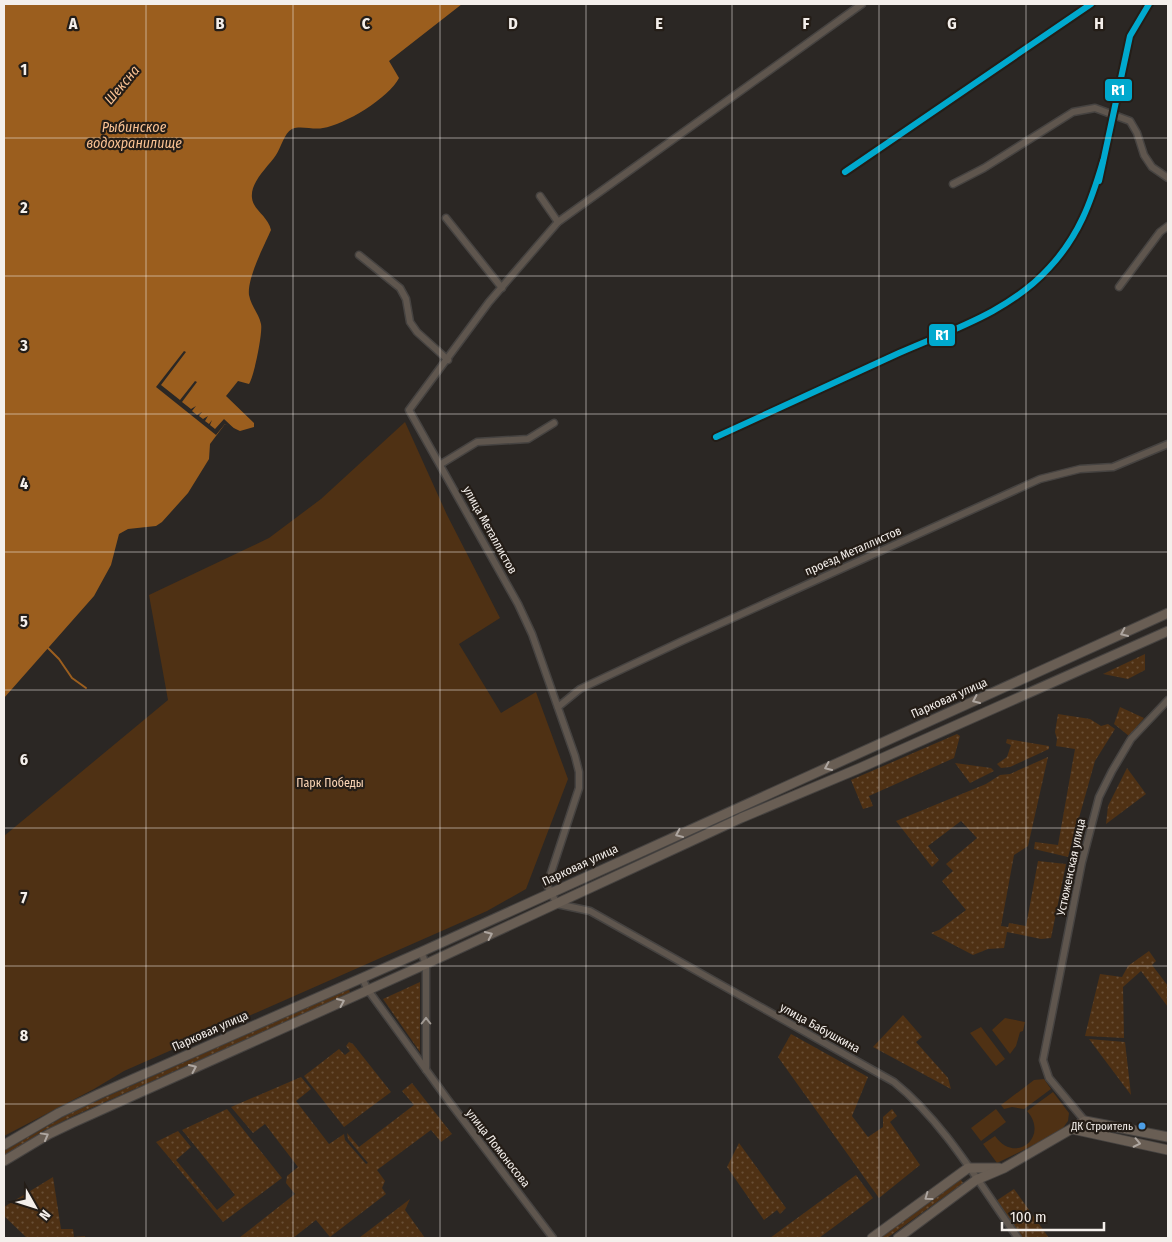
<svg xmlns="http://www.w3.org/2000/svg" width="1172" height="1242" font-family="'Fira Sans Condensed',sans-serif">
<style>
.grass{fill:url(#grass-dots)}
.green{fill:#4f3114}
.water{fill:#9b5e1e}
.pier{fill:#2b2724}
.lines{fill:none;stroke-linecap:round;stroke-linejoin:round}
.stream{stroke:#9b5e1e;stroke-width:2}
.minor-casing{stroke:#464341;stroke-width:9}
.major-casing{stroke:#464341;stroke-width:11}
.minor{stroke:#5f564e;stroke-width:6}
.major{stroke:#695e54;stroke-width:9}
.rail-1-casing{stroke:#241d17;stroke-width:10}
.rail-1{stroke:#00a9ce;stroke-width:6}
.oneway{stroke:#aea6a0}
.oneway2{stroke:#a29b95}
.grid{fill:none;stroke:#f4efeb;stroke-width:1;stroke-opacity:0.55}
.bus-dot{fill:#4d9ee5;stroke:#241d17;stroke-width:2}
.labels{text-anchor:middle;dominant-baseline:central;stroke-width:4.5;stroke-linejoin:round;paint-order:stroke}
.bus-label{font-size:11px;fill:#f4efeb;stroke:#241d17;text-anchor:end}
.street-label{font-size:12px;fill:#f4efeb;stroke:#241d17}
.park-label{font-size:12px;fill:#fcd6b7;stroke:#241d17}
.water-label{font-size:14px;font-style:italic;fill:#fac293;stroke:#241d17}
.grid-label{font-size:16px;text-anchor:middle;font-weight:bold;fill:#f4efeb;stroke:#241d17;stroke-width:4.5;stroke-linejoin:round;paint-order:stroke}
.line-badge{stroke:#241d17;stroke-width:2}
.badge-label{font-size:14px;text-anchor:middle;font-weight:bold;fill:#fff}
</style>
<defs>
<pattern id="grass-dots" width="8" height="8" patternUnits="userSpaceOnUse" patternTransform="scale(1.25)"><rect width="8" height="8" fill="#4f3114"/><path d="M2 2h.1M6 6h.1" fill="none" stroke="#694f36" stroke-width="1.8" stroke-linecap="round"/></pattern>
</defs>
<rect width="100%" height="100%" fill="#2b2724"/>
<g class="grass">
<path d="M1145 654V670L1128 679 1103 674Z"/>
<path d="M1120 707 1144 718 1129 736 1114 724Z"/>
<path d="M1058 714 1090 719 1101 726 1108 724 1115 729 1095 761 1068 857 1034 849 1035 842 1058 845 1075 749 1056 746 1057 739 1055 732Z"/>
<path d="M957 734 960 736 954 758 869 796 873 806 863 809 851 780Z"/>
<path d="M1007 739 1049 746V749L1010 767 1001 768 997 764 1007 757 1011 745 1006 743Z"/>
<path d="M1048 757 1028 846 1014 855 1001 926 1008 927 1009 923 1026 926 1038 861 1066 864 1051 938 1041 939 1007 932 1004 948 988 949 973 955 931 933 939 930 966 910 942 881 953 871 946 864 977 838 961 821 928 846 939 860 932 867 896 821 986 784 1000 775 1010 774Z"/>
<path d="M955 763 991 768 994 771 970 783Z"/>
<path d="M1127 768 1146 794 1106 824 1108 806Z"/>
<path d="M1149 951 1156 961 1152 965 1168 986V1007L1141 971 1123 987 1124 1038 1085 1036 1100 974 1122 977 1128 966Z"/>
<path d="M420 982V1052L383 999Z"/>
<path d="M349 989 350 993 71 1117 43 1131 4 1156V1151L70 1113Z"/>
<path d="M903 1015 922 1037 916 1042 948 1078 951 1089 873 1047Z"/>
<path d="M791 1034 868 1077 852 1116 868 1137 883 1127V1117L892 1109 897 1116 890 1122 920 1165 879 1198 778 1057Z"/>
<path d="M1089 1039 1125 1042 1131 1095Z"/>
<path d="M349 1042 353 1044 391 1092 344 1127 304 1076 339 1049 345 1055 350 1051 346 1046Z"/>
<path d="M301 1077 311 1089 296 1101 329 1144 344 1134 345 1140 366 1164 368 1163 348 1139 347 1133 359 1147 414 1105 402 1091 412 1083 452 1134 441 1142 431 1130 377 1170 385 1181 382 1188 386 1194 330 1237 316 1220 293 1238H239L295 1194 286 1183 287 1176 298 1167 265 1124 253 1133 231 1107Z"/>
<path d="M227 1109 282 1178 223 1222 156 1142 178 1131 191 1147 176 1160 217 1210 235 1195 182 1130Z"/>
<path d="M739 1143 786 1208 780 1214 777 1210 764 1220 727 1167Z"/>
<path d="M856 1175 873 1198 819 1238H770Z"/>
<path d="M53 1177 61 1229H73L74 1237 85 1236V1238H27L4 1216V1207Z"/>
<path d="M959 1177 963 1183 887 1238H875Z"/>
<path d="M1014 1189 1049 1238H1018L993 1203Z"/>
<path d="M410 1199 405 1210 425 1238H359Z"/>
</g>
<g class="green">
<path d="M405 422 447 515 500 618 459 644 501 713 536 692 568 779 526 889 487 911 124 1071 94 1089 4 1136V836L168 700 149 595 269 538 321 499Z"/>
<path d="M1005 1018 1025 1022 1023 1031 1020 1032 1016 1046 1010 1054 992 1030Z"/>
<path d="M981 1027 1005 1059 996 1066 970 1033Z"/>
<path d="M1044 1079 1051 1089 1024 1109 1012 1107 1004 1109 1001 1105 1034 1080Z"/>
<path d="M1053 1092 1069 1113 1068 1121 1060 1132 997 1163 983 1144 995 1136C1015 1165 1050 1137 1027 1111Z"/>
<path d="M996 1109 1006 1122 981 1141 971 1128Z"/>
</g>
<path class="water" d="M4 4H462L389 61 399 78C389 98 344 125 323 128 313 130 300 125 292 129 284 133 281 148 276 155 268 167 250 182 252 198 253 210 268 216 271 230 264 246 247 278 249 295 251 306 259 314 261 324 263 332 254 377 249 384L238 381 226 396 254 423V427L240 431 225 424 210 444 209 459 188 493 162 522 156 526 128 529 119 534 111 565 94 596 4 698Z"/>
<path class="pier" d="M184 351 186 352 161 385 180 400 195 381 197 382 182 402 191 409 196 406 192 411 197 415 202 412 199 416 203 419 208 416 205 421 209 424 212 420 210 425 215 429 224 419 240 434 225 424 216 435 156 387Z"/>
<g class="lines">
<path class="stream" d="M48 648 59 659 72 678 86 688"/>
<defs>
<g id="minor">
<path d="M862 4 558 222 489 302 409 410 518 604 532 634 575 756 579 772V788L547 885 557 904 590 911 894 1082C945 1123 980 1185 1018 1238"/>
<path d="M953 184 984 168 1073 112 1095 108 1130 121 1137 133 1144 155 1152 167 1168 178"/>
<path d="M540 196 558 222"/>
<path d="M446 218 502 288"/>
<path d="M359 255 400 288 406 299 410 322 417 332 448 360"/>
<path d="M1119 287 1160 232 1168 226"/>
<path d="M441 464 477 442 528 439 554 423"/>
<path d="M558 707 580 689 682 641 1040 479 1080 469 1113 467 1168 444"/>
<path d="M421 952 426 964V1070"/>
<path d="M362 978 368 990 448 1100 553 1238"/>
<path d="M1085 1121 1049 1078 1043 1060 1082 862 1099 797 1112 771 1131 739 1168 700"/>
</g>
<g id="major">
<path d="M1072 1129 1168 1150"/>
<path d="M4 1145 59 1113 99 1094 421 952 1168 613"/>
<path d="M4 1161 49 1134 72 1123 426 964 741 818 860 768 1168 631"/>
<path d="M872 1238 968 1168H999"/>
<path d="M898 1238 976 1180 1004 1168 1085 1121 1168 1137"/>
</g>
</defs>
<use href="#minor" class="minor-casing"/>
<use href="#major" class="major-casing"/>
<use href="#minor" class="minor"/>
<use href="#major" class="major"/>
<defs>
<g id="rail-1">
<path d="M845 172 1091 4"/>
<path d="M1099 181 1130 36 1149 4"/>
<path d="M716 437C776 409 837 381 899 353 951 330 1009 312 1049 268 1079 236 1091 202 1103 161"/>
</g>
</defs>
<use href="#rail-1" class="rail-1-casing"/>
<use href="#rail-1" class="rail-1"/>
</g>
<defs><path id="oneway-chevron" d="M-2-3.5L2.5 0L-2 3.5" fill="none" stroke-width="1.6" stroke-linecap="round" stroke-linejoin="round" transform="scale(1.25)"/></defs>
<g class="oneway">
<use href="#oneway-chevron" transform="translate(1124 633) rotate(156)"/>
<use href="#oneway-chevron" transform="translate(976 700) rotate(156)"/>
<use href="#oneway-chevron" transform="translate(828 767) rotate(156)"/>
<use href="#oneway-chevron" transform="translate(679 834) rotate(156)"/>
<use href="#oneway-chevron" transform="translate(489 935) rotate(-25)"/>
<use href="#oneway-chevron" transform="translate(341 1002) rotate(-24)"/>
<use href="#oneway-chevron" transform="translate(193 1068) rotate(-24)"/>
<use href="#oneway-chevron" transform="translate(45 1136) rotate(-29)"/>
<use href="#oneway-chevron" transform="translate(1137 1143) rotate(12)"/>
<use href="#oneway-chevron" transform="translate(928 1197) rotate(144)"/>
</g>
<use class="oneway2" href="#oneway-chevron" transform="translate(426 1021) rotate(-90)"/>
<path class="grid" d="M146 4V1238M293 4V1238M440 4V1238M586 4V1238M732 4V1238M879 4V1238M1026 4V1238M4 138H1168M4 276H1168M4 414H1168M4 552H1168M4 690H1168M4 828H1168M4 966H1168M4 1104H1168"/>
<circle class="bus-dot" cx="1142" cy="1126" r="4.5"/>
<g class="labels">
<g class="bus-label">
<text x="1133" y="1126">ДК Строитель</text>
</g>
<g class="street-label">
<text transform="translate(490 530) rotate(61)">улица Металлистов</text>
<text transform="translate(853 551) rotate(-24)">проезд Металлистов</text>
<text transform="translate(949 698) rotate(-24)">Парковая улица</text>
<text transform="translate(580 865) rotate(-25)">Парковая улица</text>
<text transform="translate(1071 867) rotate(-78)">Устюженская улица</text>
<text transform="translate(820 1028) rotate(29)">улица Бабушкина</text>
<text transform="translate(210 1031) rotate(-24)">Парковая улица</text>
<text transform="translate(498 1148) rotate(52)">улица Ломоносова</text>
</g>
<g class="park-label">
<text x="330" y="783">Парк Победы</text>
</g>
<g class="water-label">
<text transform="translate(122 85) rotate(-50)">Шексна</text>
<text x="134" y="127">Рыбинское<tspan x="134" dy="16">водохранилище</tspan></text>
</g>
</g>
<g class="grid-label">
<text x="73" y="29">A</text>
<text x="220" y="29">B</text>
<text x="366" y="29">C</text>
<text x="513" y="29">D</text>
<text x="659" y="29">E</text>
<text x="806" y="29">F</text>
<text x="952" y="29">G</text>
<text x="1099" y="29">H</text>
<text x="24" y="75">1</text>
<text x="24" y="213">2</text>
<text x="24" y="351">3</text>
<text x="24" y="489">4</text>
<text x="24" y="627">5</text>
<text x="24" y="765">6</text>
<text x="24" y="903">7</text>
<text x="24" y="1041">8</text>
</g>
<g class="line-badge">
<rect x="1104" y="78" width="29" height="24" rx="5" fill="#00a9ce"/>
<rect x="928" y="323" width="28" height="24" rx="5" fill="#00a9ce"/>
</g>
<g class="badge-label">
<text x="1118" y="95">R1</text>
<text x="942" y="340">R1</text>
</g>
<rect width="1172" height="1242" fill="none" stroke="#f4efeb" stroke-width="10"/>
<g transform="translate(35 1207) rotate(129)" stroke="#241d17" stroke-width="4" paint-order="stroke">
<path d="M0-4L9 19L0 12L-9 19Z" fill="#f4efeb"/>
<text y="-8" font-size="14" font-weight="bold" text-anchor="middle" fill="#f4efeb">N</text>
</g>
<path d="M1002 1222v8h102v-8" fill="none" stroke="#f4efeb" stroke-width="2.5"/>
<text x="1010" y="1222" font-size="15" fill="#f4efeb" stroke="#241d17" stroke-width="4" paint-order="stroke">100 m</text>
</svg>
